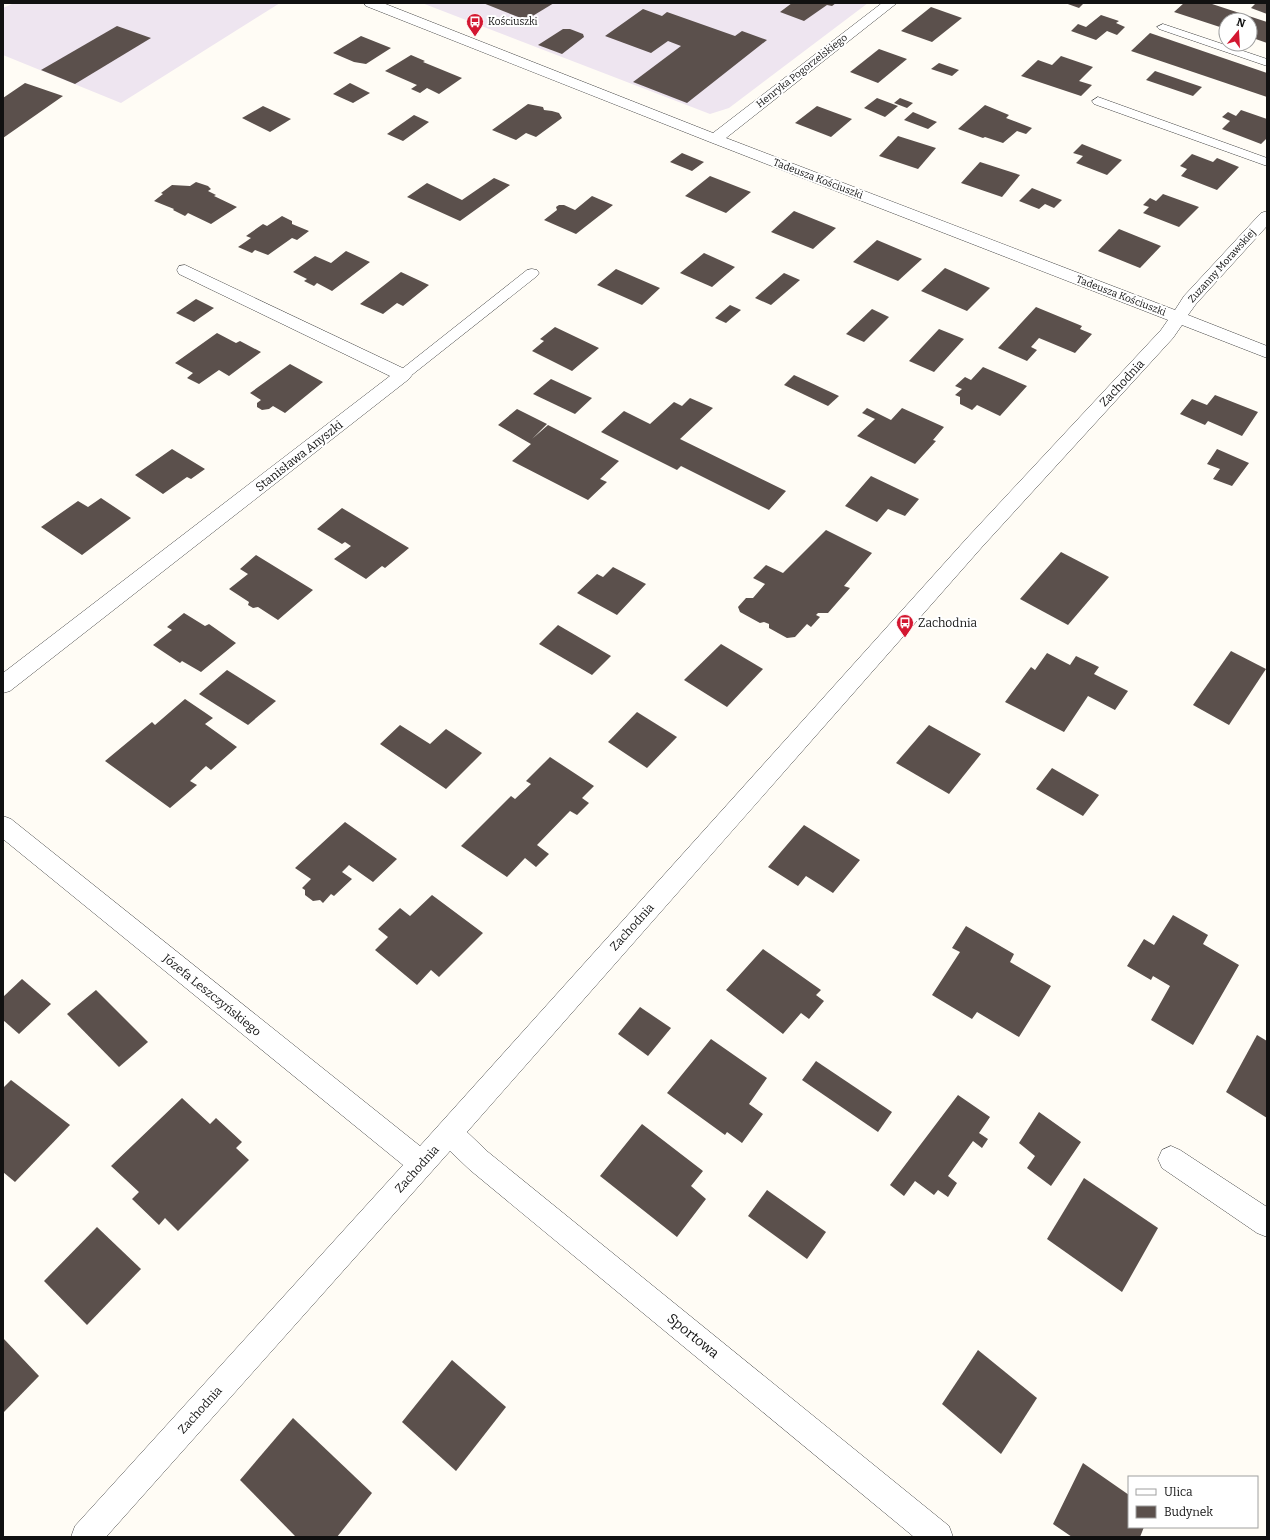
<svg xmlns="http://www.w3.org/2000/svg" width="1270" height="1540" font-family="Bitter,serif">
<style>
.industrial{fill:#eee5f0}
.building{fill:#5b504c}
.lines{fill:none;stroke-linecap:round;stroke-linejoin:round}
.lane-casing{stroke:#444;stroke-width:1}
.street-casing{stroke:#444;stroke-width:1}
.lane{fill:#fff;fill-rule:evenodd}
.street{fill:#fff;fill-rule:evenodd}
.labels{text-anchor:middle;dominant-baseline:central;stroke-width:4;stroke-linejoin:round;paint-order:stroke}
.far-poi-label{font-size:10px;fill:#111;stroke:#fff;text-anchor:start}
.far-street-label{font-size:10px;fill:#111;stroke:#fff}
.street-label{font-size:12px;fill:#111;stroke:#fff}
.poi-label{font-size:12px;fill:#111;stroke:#fff;text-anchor:start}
.near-street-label{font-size:14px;fill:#111;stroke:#fff}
</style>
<rect width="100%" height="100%" fill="#fffcf5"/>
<g class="industrial">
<path d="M14 3H280L121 103 3 55V8Z"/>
<path d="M422 3H868L729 108 710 114Z"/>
</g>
<g class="building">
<path d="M483 3H554L526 20Z"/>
<path d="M792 3H836L832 6 827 5 804 21 780 12Z"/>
<path d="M1065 3H1084L1079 8Z"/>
<path d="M1184 3H1209L1267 22V43L1250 37V20H1226V29L1174 12Z"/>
<path d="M1256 3H1267V14L1251 8Z"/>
<path d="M931 7 962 18 932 42 901 31Z"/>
<path d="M643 9 662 16 667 12 735 36 742 31 767 40 687 103 633 82 681 46 668 41 651 53 605 36Z"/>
<path d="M1101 15 1119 21 1116 23 1125 27 1117 35 1107 31 1096 40 1071 31 1078 24 1086 27Z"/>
<path d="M117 26 151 38 75 84 41 70Z"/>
<path d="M563 29H570L583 34 584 37 562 54 538 45Z"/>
<path d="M1150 33 1267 73V97L1131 51Z"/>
<path d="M361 36 391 48 366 64 354 62 333 53Z"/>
<path d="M879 49 907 59 878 83 850 72Z"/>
<path d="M411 55 425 61 423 62 462 78 439 94 427 88 420 93 411 89 417 85 385 71Z"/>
<path d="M1061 56 1093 67 1079 81 1092 85 1081 96 1021 76 1038 60 1052 65Z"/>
<path d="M939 63 959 70 952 76 931 69Z"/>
<path d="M1155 71 1202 87 1193 96 1146 80Z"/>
<path d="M25 83 63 96 3 138V98Z"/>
<path d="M350 83 370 93 353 103 333 94Z"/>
<path d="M877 98 898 106 885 117 864 108Z"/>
<path d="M900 98 913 103 907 108 894 103Z"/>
<path d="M528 104 543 107 544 110 552 111 559 113 562 118 536 137 526 133 516 140 492 130Z"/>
<path d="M985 105 1009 115 1006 118 1032 128 1026 134 1017 131 1003 143 985 137 983 138 958 129Z"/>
<path d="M263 106 291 119 270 132 242 118Z"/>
<path d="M817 106 852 119 831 137 795 123Z"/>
<path d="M1241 110 1267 119V138L1261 144 1222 129 1230 121 1222 117 1228 112 1236 116Z"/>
<path d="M913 112 937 122 928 129 904 120Z"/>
<path d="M414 115 429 122 403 141 387 134Z"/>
<path d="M898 136 936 148 918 169 879 156Z"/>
<path d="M1082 144 1122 160 1107 175 1076 163 1083 156 1073 153Z"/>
<path d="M682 153 704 162 692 171 670 162Z"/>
<path d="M1192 154 1213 162 1217 158 1239 167 1217 190 1181 176 1187 169 1180 166Z"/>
<path d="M980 162 1020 175 1002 197 961 183Z"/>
<path d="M710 176 751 192 726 213 685 196Z"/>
<path d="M494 178 510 185 460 221 407 197 427 183 462 200Z"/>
<path d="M196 182 208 186 211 189 208 191 216 195 214 196 237 207 211 224 188 213 185 216 173 210 174 209 154 201 163 194 161 193 172 185 190 186Z"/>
<path d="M1032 188 1062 200 1054 208 1045 204 1039 209 1019 201Z"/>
<path d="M1163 194 1199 207 1179 227 1143 213 1149 207 1143 205 1150 198 1156 201Z"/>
<path d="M592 196 613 205 576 234 544 220 557 210 556 207 559 205H564L575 210Z"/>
<path d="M794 211 836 228 813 249 771 232Z"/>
<path d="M282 216 292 221V224L309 231 297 240 292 238 268 255 255 250 252 253 238 247 251 238 246 236 263 224 267 226Z"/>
<path d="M1119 229 1161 246 1140 268 1098 251Z"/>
<path d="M877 240 922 259 898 281 853 262Z"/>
<path d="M346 251 370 262 332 291 317 283 314 286 304 281 307 279 293 272 315 256 331 263Z"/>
<path d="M704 253 735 267 712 287 680 273Z"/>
<path d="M945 268 990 288 967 311 921 291Z"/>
<path d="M616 269 660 288 642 305 597 285Z"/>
<path d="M401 272 429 285 403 306 397 303 383 314 360 304Z"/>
<path d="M784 273 800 280 771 305 755 298Z"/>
<path d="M196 299 214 308 194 322 176 313Z"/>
<path d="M730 305 741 310 726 323 715 318Z"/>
<path d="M1036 307 1082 326 1080 329 1092 334 1075 353 1039 338 1031 347 1037 350 1027 361 998 348Z"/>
<path d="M872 309 889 317 864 342 846 334Z"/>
<path d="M555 327 599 348 572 371 532 351 544 341 540 339Z"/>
<path d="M939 329 964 339 934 372 909 361Z"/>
<path d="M217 333 236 343 240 341 261 352 229 376 219 370 199 384 187 378 193 373 175 363Z"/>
<path d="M290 364 323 382 285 413 273 406 269 409 262 410 257 407V403L261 400 250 393Z"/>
<path d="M983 367 1027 386 1000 416 977 405 972 410 960 404V397L955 395 962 389 955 386 965 377 971 380Z"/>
<path d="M794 375 839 396 828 406 784 385Z"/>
<path d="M551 379 592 398 575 414 533 394Z"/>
<path d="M1215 395 1258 412 1242 436 1208 421 1205 425 1180 414 1192 399 1207 405Z"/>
<path d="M690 398 713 408 680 439 786 491 769 510 681 466 677 470 601 432 624 411 650 424 674 402 682 406Z"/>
<path d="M867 408 891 420 902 408 944 427 933 440 936 441 915 464 857 436 875 419 862 413Z"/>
<path d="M517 409 547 424 532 439 548 425 619 461 600 479 607 482 588 500 512 461 531 444 498 425Z"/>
<path d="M172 449 205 469 191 479 187 477 163 494 135 475Z"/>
<path d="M1217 449 1249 463 1232 486 1213 479 1220 469 1207 464Z"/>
<path d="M871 476 919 499 905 516 888 509 877 522 845 506Z"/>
<path d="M101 498 131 518 82 555 41 527 78 501 88 507Z"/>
<path d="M342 508 409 548 385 568 382 566 366 579 334 559 351 546 345 542 342 544 317 529Z"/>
<path d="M826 530 872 553 844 586 850 588 828 613H818L816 615 820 617 811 627 807 624 795 637 787 638 769 628V624L764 622 760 623 740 612 738 607 746 598H753L765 584 753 578 766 565 783 573Z"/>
<path d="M1061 552 1109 577 1068 625 1020 599Z"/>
<path d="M256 555 313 590 278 620 258 607 253 608 248 605 249 602 229 589 248 574 240 569Z"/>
<path d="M613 567 646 584 617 615 577 593 597 574 603 577Z"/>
<path d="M184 613 205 626 209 624 236 643 201 672 182 661 180 663 153 645 172 630 167 627Z"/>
<path d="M558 625 611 656 592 675 539 644Z"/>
<path d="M721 644 763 669 727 707 684 680Z"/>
<path d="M1231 651 1266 669 1229 725 1193 705Z"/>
<path d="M1047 653 1070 665 1076 656 1099 667 1094 674 1128 691 1115 710 1088 696 1064 732 1005 702 1031 667 1035 670Z"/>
<path d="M227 670 276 701 248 725 199 694Z"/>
<path d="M185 699 213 718 205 724 237 747 211 770 206 766 190 781 197 785 170 808 105 761 152 722 155 725Z"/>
<path d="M637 712 677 737 647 768 608 742Z"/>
<path d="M400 725 430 744 446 729 482 753 446 789 380 744Z"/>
<path d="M929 725 981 754 949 794 896 763Z"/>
<path d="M550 757 594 786 582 798 589 803 577 815 570 811 537 845 549 854 536 867 525 858 507 877 461 846 511 796 515 799 531 784 526 781Z"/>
<path d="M1052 768 1099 795 1083 816 1036 789Z"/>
<path d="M345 822 397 859 373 882 349 865 342 872 352 879 334 896 331 894 323 903 320 900 313 901 305 895V890L302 888 311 879 295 868Z"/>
<path d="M804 825 860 860 833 893 806 876 798 886 768 867Z"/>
<path d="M432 895 483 933 439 977 431 970 417 985 375 950 388 937 378 929 400 908 410 916Z"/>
<path d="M1173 915 1208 935 1203 944 1239 965 1193 1045 1151 1020 1170 986 1153 976 1151 980 1127 966 1144 939 1154 945Z"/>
<path d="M966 926 1014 954 1010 962 1051 986 1019 1037 977 1012 972 1019 932 995 960 952 952 948Z"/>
<path d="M763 949 821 990 816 995 824 1001 809 1019 801 1013 783 1034 726 990Z"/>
<path d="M22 979 51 1004 19 1034 3 1020V997Z"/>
<path d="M96 990 148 1042 119 1067 67 1014Z"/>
<path d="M640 1007 671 1028 648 1056 618 1034Z"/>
<path d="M1257 1035 1267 1041V1118L1226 1092Z"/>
<path d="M711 1039 767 1078 749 1104 763 1114 742 1143 727 1132 725 1135 667 1093Z"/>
<path d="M816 1061 892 1112 878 1132 802 1080Z"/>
<path d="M11 1080 70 1125 15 1182 3 1172V1088Z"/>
<path d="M958 1095 990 1117 979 1133 988 1139 982 1148 973 1141 948 1176 957 1183 948 1197 938 1190 934 1195 915 1181 904 1196 890 1185Z"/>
<path d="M182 1098 210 1124 216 1118 242 1142 236 1148 249 1160 178 1231 165 1218 159 1225 132 1199 139 1192 111 1166Z"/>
<path d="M1039 1112 1081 1142 1051 1186 1027 1168 1035 1156 1019 1143Z"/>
<path d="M642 1124 703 1171 691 1186 706 1199 677 1237 600 1176Z"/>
<path d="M1084 1178 1158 1228 1122 1292 1047 1239Z"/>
<path d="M767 1190 826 1232 807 1259 748 1216Z"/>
<path d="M97 1227 141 1269 87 1325 44 1281Z"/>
<path d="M3 1338 39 1376 3 1413Z"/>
<path d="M978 1350 1037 1398 1001 1454 942 1404Z"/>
<path d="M452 1360 506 1407 456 1471 402 1422Z"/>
<path d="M293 1418 372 1493 337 1537H296L240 1480Z"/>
<path d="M1083 1463 1129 1495V1527H1144L1140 1537H1072L1053 1524Z"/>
</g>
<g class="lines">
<defs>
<g id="lane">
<path d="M1163 24 1267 59V66L1159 29 1157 27Z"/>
<path d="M1098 97 1267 158V166L1094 104 1092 101Z"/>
<path d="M532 269 537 270 539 273 537 276 408 378H398L396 375 398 372 527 270Z"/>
</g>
<g id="street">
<path d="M364 3H383L713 133 882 3H897L726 138 1175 310 1184 296 1261 213 1267 211V226L1196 304 1188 315 1267 346V358L1182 325 1173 338 982 547 467 1132 488 1152 949 1526 953 1537H914L470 1170 450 1151 106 1537H71L75 1526 403 1165 3 839V816L11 819 420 1146 968 537 1161 330 1168 320 710 142 366 6Z"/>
<path d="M185 265 409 371 412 375 409 379 10 691 3 693V673L390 376 179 274 177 270 179 266Z"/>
<path d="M1171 1146 1180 1150 1267 1207V1237L1257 1233 1162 1168 1158 1159 1162 1150Z"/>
</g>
</defs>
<use href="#lane" class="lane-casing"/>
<use href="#street" class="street-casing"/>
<use href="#lane" class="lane"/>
<use href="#street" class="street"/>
</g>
<defs>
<symbol id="bus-pin" viewBox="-11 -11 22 30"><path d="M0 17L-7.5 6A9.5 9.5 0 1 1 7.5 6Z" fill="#d31731" stroke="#fff"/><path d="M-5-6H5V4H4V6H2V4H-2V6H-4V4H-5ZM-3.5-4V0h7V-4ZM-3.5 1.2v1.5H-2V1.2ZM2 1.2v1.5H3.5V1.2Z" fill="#fff"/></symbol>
</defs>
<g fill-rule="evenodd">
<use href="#bus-pin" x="465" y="12" width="20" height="27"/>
<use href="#bus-pin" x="895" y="613" width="20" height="27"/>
</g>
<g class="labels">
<g class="far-poi-label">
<text x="488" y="22">Kościuszki</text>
</g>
<g class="far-street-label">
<text transform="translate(802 71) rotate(-38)">Henryka Pogorzelskiego</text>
<text transform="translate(818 179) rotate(21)">Tadeusza Kościuszki</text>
<text transform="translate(1222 266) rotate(-48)">Zuzanny Morawskiej</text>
<text transform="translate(1121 296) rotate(21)">Tadeusza Kościuszki</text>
</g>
<g class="street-label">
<text transform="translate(1122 383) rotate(-47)">Zachodnia</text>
<text transform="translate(299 456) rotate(-38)">Stanisława Anyszki</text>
<text transform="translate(632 927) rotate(-48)">Zachodnia</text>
<text transform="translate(212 995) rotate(39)">Józefa Leszczyńskiego</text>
<text transform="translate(417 1169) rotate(-48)">Zachodnia</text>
<text transform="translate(200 1410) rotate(-48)">Zachodnia</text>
</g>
<g class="poi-label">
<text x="918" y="623">Zachodnia</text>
</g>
<g class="near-street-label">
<text transform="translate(693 1336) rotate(39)">Sportowa</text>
</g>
</g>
<rect width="1270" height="1540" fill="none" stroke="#111111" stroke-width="8"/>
<rect x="1128" y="1476" width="130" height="52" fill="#ffffff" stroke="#a0a0a0"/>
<rect x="1136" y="1489" width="20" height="6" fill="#ffffff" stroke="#a0a0a0"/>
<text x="1164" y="1496" font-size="12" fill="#111111">Ulica</text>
<rect x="1136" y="1506" width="20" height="12" fill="#5b504c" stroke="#a0a0a0"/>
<text x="1164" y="1516" font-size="12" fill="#111111">Budynek</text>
<g transform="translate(1238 32) rotate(18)"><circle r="19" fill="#ffffff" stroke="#a0a0a0"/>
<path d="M0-3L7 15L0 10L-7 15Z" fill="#d31731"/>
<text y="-6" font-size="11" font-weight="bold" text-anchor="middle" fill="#111111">N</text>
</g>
</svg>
